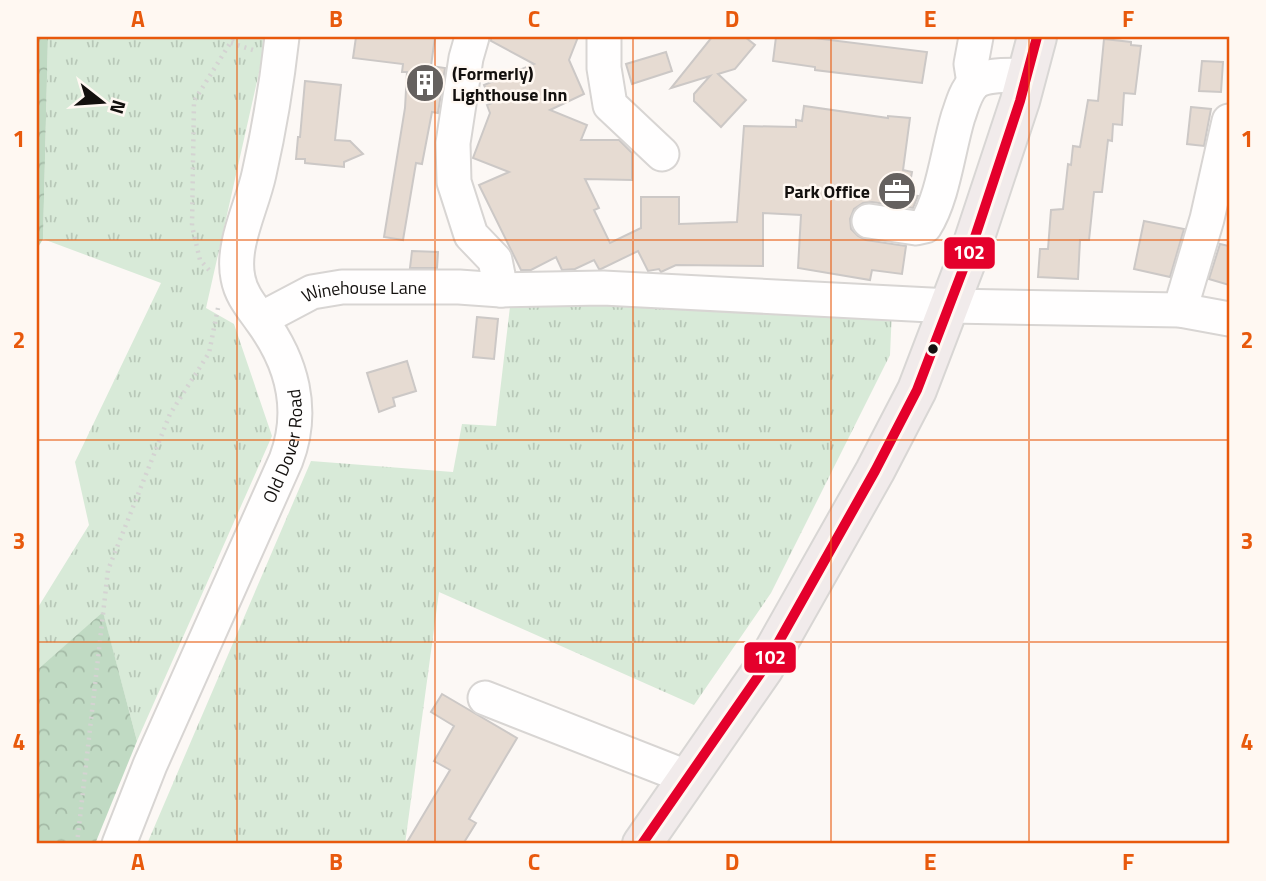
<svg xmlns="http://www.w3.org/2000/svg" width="1266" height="881" font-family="'Titillium Web',sans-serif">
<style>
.grass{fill:url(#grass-tufts)}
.forest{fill:url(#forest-crowns)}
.building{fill:#e6dbd2;stroke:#ccc8c6;stroke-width:2}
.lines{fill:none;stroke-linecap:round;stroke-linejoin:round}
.minor-casing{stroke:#d8d5d3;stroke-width:37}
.major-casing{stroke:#d8d6d4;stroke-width:42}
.path{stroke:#d4d3d2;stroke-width:4.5;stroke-dasharray:2 5;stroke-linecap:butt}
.minor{stroke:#fffefe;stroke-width:33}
.major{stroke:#f1ebeb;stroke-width:38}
.bus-1-casing{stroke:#fff8f2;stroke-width:16}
.bus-1{stroke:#e4002b;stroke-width:10}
.grid{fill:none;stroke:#e8590c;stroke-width:2;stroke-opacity:0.55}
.bus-dot{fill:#13100e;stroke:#fff8f2;stroke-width:2.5}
.labels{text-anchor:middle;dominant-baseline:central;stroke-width:5;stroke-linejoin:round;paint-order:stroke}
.poi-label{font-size:18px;font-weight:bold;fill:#13100e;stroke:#fff8f2;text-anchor:start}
.street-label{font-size:18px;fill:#13100e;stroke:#fff8f2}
.line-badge{stroke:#fff8f2;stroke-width:2.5}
.badge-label{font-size:19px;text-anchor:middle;font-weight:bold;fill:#fff}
.neatline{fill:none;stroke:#e8590c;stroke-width:2.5}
.grid-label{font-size:23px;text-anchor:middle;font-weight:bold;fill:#e8590c}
</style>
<defs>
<pattern id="grass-tufts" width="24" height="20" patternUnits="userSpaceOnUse" patternTransform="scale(1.75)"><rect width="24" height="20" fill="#d8ead8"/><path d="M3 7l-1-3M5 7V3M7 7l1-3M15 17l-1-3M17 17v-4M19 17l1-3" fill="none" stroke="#b8c8b8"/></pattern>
<pattern id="forest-crowns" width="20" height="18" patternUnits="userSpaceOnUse" patternTransform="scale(1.75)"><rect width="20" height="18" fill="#c0dac3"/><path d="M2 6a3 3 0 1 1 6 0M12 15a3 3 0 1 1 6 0" fill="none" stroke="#a4baa6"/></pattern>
</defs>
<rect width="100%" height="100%" fill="#fcf8f5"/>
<g class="grass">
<path d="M48 37H267L206 308 234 324 272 436 137 741 103 613 37 670V609L89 525 75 462 161 283 43 239Z"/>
<path d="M511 298 892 310 890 355 771 593 694 705 439 592 405 844H147L311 461 453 472 462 424 496 426Z"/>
</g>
<g class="forest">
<path d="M37 37H48L43 239 37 249Z"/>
<path d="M103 612 137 741 95 844H37V670Z"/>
</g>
<g class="building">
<path d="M356 37H435L431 66 445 68 438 113 432 112 422 164 416 163 403 240 384 237 405 108 407 72H402L403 64 353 58Z"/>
<path d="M491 37H578L569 60 584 94 550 110 587 125 581 140H619L632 153V180L585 179 599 208 594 210 610 243 641 228V197H679V224L737 222 744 126 796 127V120L802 121 804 106 888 118V116L910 118 903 170 912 172 908 194 918 196 913 208 872 202 863 203 854 209 850 219 851 229 858 236 866 240 906 246 902 274 872 270 870 280 798 268 801 215 763 213V266L676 265 661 272 659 269 648 271 638 251 601 269H599L594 260 575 269 562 270 556 257 531 270H521L479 185 509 172 473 158 490 113 487 105 492 103 484 85 534 64 491 41Z"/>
<path d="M712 37H745L755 45 735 69 718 74 746 100 721 127 694 101V94L710 76 671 88Z"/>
<path d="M776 37H806L927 52 922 83 815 70V67L773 61Z"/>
<path d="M1104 39 1131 42V45L1141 46 1135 94 1124 93 1122 125 1113 124 1112 141 1108 140 1102 192H1094L1089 240H1080L1078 279 1038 277 1040 249H1048L1051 210 1063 209 1068 164 1071 165 1073 146 1080 147 1088 100 1098 101Z"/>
<path d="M666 52 672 71 632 84 626 64Z"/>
<path d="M1202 61 1223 62 1221 92 1199 91Z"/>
<path d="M305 81 341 85 335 140 350 141 363 154 344 162V167L305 163V159H296L298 137H300Z"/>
<path d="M1191 107 1211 109 1204 146 1187 144Z"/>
<path d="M1144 221 1184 229 1170 277 1134 269Z"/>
<path d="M1220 244 1229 246V285L1209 279Z"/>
<path d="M412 251 438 252 437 268H410Z"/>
<path d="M477 317 498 319 494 359 473 357Z"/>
<path d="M407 361 416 391 393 398 395 406 379 412 367 373Z"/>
<path d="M442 694 517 738 469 819 476 823 463 844H406L450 770 434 761 454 726 431 712Z"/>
</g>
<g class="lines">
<defs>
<g id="minor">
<path d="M472 37 466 58 453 143 454 182 471 235 495 260 501 290"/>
<path d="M604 37V68L610 105 662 154"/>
<path d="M974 83 971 64 976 37"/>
<path d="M869 221 916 228 925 226C943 198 948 150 958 117 962 106 965 92 974 83 986 73 1012 76 1027 75"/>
<path d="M1180 310 1207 219 1229 121"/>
<path id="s1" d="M261 319 312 292 342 287H459L501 290 603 288 950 306 1180 310 1229 319"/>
<path d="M485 698 689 778"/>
<path id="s2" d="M119 844 150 765 286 460C305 410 292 362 261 320 252 307 241 295 238 278 231 245 252 207 259 174 269 130 277 82 282 37"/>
</g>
<path id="major" d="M642 844 764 668 875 471 917 390 972 246 1020 101 1037 37"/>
</defs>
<use href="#minor" class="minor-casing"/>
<use href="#major" class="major-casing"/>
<g class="path">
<path d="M231 43 256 51"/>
<path d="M209 270 200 260 192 226 194 101 234 37"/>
<path d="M77 844 108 570 170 414 209 353 218 308"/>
</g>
<use href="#minor" class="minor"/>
<use href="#major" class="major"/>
<defs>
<path id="bus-1" d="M642 844 764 668 875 471 917 390 972 246 1020 101 1037 37"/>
</defs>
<use href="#bus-1" class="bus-1-casing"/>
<use href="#bus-1" class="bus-1"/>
</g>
<path class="grid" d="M237 37V844M435 37V844M633 37V844M831 37V844M1029 37V844M37 240H1229M37 440H1229M37 642H1229"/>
<defs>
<symbol id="building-disc" viewBox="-11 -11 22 22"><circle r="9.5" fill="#65615f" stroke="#fff8f2"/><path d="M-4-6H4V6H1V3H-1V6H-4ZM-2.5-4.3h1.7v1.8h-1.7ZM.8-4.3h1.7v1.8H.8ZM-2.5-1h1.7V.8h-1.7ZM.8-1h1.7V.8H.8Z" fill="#fff"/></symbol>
<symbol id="office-disc" viewBox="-11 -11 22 22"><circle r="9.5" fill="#65615f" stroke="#fff8f2"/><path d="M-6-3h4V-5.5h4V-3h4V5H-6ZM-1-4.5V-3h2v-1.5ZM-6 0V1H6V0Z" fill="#fff"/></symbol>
</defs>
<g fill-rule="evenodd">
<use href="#building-disc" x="403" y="61" width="44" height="44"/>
<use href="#office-disc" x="875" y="169" width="44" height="44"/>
</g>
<circle class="bus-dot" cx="933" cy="349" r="6"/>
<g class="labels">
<g class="poi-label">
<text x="452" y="73">(Formerly)<tspan x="452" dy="21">Lighthouse Inn</tspan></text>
<text x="870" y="191" text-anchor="end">Park Office</text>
</g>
<g class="street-label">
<text stroke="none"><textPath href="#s1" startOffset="110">Winehouse Lane</textPath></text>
<text stroke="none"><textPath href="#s2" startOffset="432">Old Dover Road</textPath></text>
</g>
</g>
<g class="line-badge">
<rect x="943" y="236" width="53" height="34" rx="7" fill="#e4002b"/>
<rect x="743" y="641" width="54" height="33" rx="7" fill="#e4002b"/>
</g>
<g class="badge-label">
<text x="969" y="259">102</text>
<text x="770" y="664">102</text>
</g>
<rect width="1266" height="881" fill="none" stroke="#fff8f2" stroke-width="77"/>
<g transform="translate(102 102) rotate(107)" stroke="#fff8f2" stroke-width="5" paint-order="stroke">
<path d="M0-5L12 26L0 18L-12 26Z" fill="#13100e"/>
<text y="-10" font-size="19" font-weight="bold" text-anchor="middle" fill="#13100e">N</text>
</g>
<rect x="38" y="38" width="1190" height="804" class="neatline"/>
<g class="grid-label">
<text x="138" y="27">A</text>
<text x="336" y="27">B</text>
<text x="534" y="27">C</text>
<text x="732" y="27">D</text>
<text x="930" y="27">E</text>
<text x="1128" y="27">F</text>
<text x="19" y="147">1</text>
<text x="1247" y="147">1</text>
<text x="19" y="348">2</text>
<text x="1247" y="348">2</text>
<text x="19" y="549">3</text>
<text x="1247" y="549">3</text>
<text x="19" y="750">4</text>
<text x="1247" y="750">4</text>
<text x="138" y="870">A</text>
<text x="336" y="870">B</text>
<text x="534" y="870">C</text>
<text x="732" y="870">D</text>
<text x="930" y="870">E</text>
<text x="1128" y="870">F</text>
</g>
</svg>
